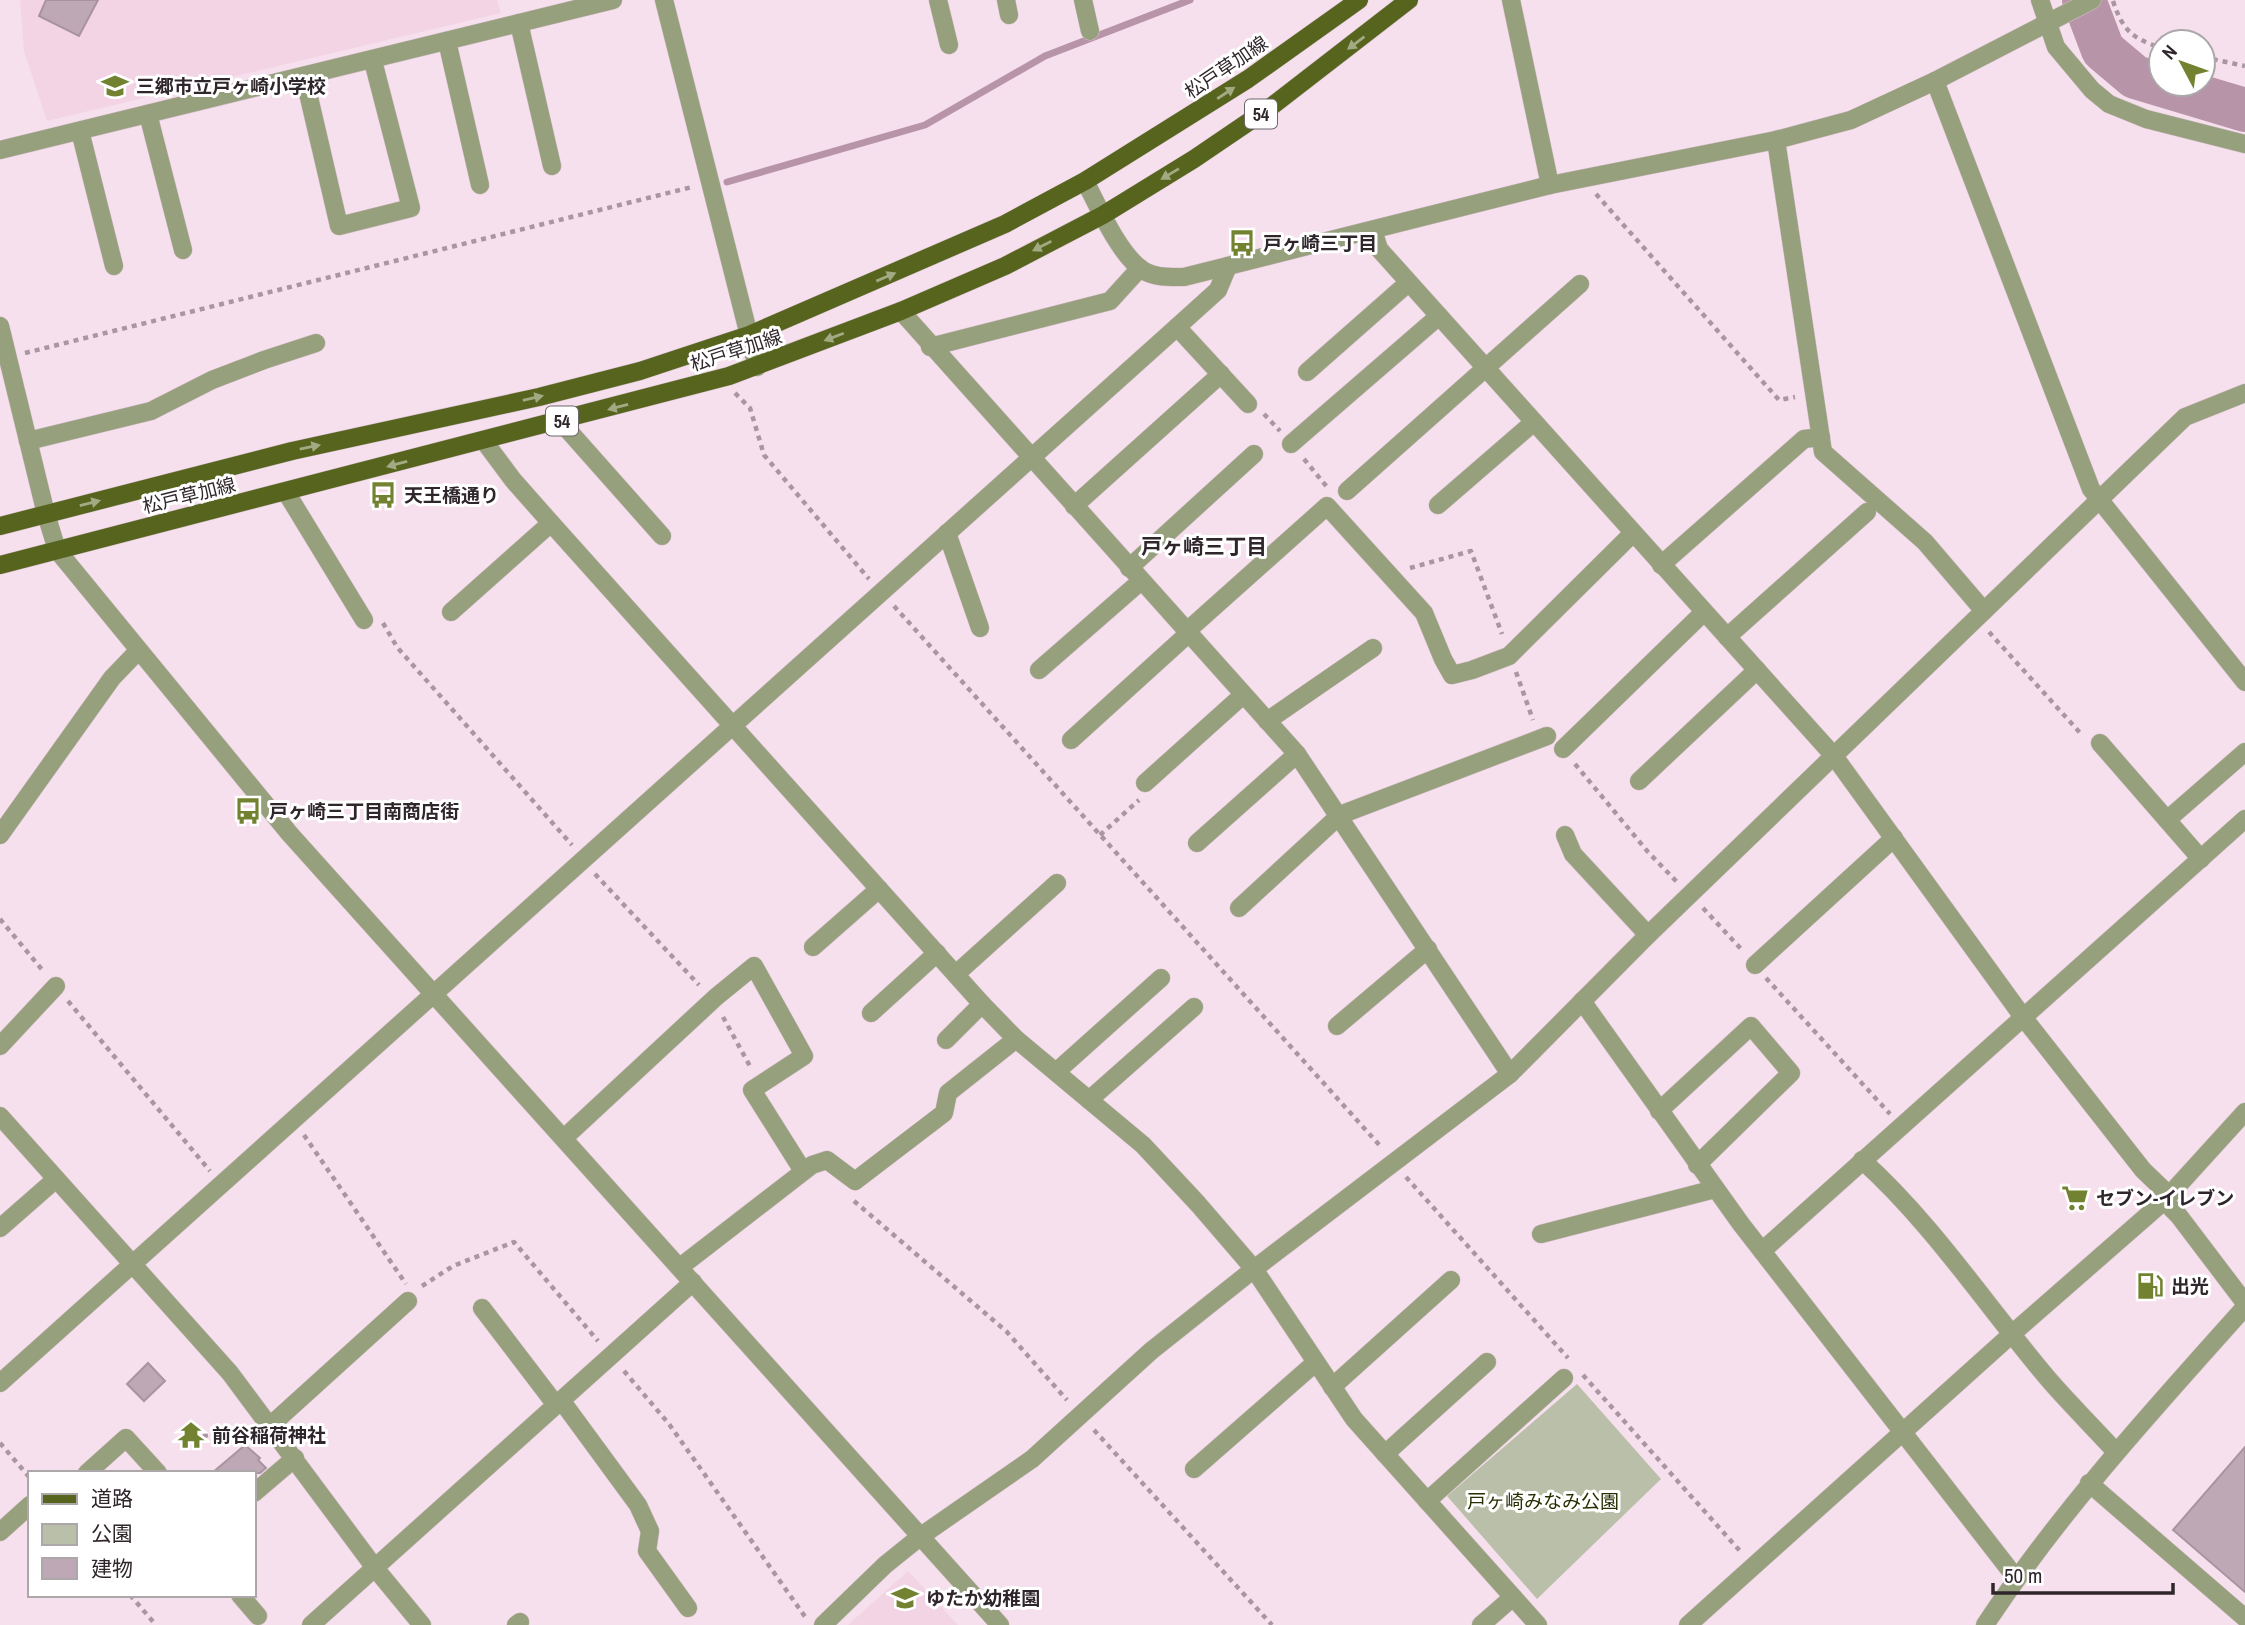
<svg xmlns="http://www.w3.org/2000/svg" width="2245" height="1625" font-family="'Archivo Narrow','Noto Sans JP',sans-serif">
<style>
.built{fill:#f3d4e5}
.green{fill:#b9bfa8}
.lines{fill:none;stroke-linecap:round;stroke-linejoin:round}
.stream{stroke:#b894a9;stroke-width:7}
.river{stroke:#b894a9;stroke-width:44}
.building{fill:#bea8b5;stroke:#a8939f;stroke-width:2}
.minor-casing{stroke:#d3bfca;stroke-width:19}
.major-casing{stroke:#d3bfca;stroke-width:19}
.path{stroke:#a896a0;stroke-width:4.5;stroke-dasharray:5 5;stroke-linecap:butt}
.minor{stroke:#97a07d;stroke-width:18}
.major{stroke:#56641d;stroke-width:18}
.oneway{fill:#a2aa83}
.labels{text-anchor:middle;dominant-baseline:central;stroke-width:6;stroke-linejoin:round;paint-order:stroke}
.shield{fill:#fff;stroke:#6d676b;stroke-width:2}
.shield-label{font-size:18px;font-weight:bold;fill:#2f262b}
.street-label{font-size:19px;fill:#2f262b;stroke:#fff}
.poi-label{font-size:19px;font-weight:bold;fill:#2f262b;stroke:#fff;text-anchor:start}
.park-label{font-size:19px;fill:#272f02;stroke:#fff}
.neighbourhood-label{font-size:21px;font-weight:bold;fill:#2f262b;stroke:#fff}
</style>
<rect width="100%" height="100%" fill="#f7e0ed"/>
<g class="built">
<path d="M20 0H497L501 13 47 121 24 51Z"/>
<path d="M908 1571 958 1625H848Z"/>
</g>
<path class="green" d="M1577 1384 1661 1479 1537 1599 1447 1496Z"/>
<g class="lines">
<path class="stream" d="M727 182 925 125 1045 56 1190 0"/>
<path class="river" d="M2084 0 2103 50 2135 77 2245 110"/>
</g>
<g class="building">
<path d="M46 0H98L79 36 39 16Z"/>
<path d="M148 1363 165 1381 144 1401 127 1384Z"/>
<path d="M245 1445 260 1458 258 1460 266 1468 260 1473H212Z"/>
<path d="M2245 1447V1592L2173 1530Z"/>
</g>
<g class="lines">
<defs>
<g id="minor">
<path d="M664 0 757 367"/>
<path d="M938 0 949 45"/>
<path d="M1006 0 1009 15"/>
<path d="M1083 0 1090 31"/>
<path d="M1511 0 1550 185"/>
<path d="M2040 0 2056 47 2092 90 2109 104 2146 119 2245 144"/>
<path d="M519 23 552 166"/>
<path d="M447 41 480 185"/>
<path d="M304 76 339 226 411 208 373 61"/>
<path d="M1935 81 2091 489 2245 682"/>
<path d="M148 114 183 250"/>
<path d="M80 131 114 266"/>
<path d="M1776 140 1823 452 1925 542 1984 611"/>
<path d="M0 150 613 0"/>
<path d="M1085 181C1098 206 1118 252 1141 269 1154 278 1169 277 1184 277L1550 185 1776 140 1851 120 1935 81 2092 0"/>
<path d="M1373 230 1379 249 1834 756 2023 1017 2143 1170 2169 1195"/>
<path d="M901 311 1297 754 1510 1074"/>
<path d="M0 326 46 514 57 550 289 833 1000 1625"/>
<path d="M1177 327 1248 404"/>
<path d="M930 347 1110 301 1140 268"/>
<path d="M1307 372 1408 283"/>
<path d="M560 421 662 536"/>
<path d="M28 441 151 411 212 380 264 360 316 343"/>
<path d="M484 441 513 480 551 523 982 1004 1016 1039 1143 1145 1198 1204 1254 1269 1354 1419 1538 1625"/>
<path d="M1291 444 1439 316"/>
<path d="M1347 491 1580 284"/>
<path d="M286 492 364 620"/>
<path d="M1438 505 1534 422"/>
<path d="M1074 506 1221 374"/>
<path d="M947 533 980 628"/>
<path d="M1661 565 1804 439 1821 437"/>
<path d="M1129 568 1254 454"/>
<path d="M451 612 551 523"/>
<path d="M1187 631 1327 506 1424 613 1443 659 1452 675 1472 670 1509 656 1633 533"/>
<path d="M1727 637 1867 512"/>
<path d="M1039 670 1141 581"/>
<path d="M1267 721 1373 648"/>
<path d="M1071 740 1189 633"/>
<path d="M2100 743 2201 859"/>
<path d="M1563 749 1704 612"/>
<path d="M1639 781 1757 670"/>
<path d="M1145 783 1243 695"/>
<path d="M2167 820 2245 752"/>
<path d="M0 835 112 678 138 651"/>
<path d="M1565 835 1573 854 1648 935"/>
<path d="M1197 843 1297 754"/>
<path d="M1239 908 1340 815 1547 736"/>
<path d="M813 947 879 889"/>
<path d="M1755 965 1894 838"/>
<path d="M956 974 1057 883"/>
<path d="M1582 1001 1741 1224 2016 1578"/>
<path d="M871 1013 937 953"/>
<path d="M1337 1026 1428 949"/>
<path d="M946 1040 982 1004"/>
<path d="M0 1046 56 986"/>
<path d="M1056 1072 1161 978"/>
<path d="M1089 1100 1194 1007"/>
<path d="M1659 1111 1751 1026 1791 1073 1697 1165"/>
<path d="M0 1116 230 1373 375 1568 422 1625"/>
<path d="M564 1138 716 997 754 966 804 1056 752 1090 803 1171"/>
<path d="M1862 1160C1934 1225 1987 1307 2050 1381 2071 1405 2094 1428 2116 1452"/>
<path d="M2164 1201 2179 1216 2245 1303"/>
<path d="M0 1228 56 1179"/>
<path d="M1541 1234 1715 1189"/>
<path d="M1762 1251 2245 819"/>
<path d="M680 1267 812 1165 827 1160 855 1181 944 1113 948 1093 1016 1039"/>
<path d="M482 1308 556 1405"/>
<path d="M0 1383 1177 327 1218 290 1228 266"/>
<path d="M1332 1387 1451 1280"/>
<path d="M561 1400 638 1505 650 1531 647 1551 688 1608"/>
<path d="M271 1425 408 1301"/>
<path d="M1385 1454 1487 1362"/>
<path d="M1194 1469 1315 1363"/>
<path d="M87 1473 126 1438 158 1473"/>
<path d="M2089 1483 2245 1618"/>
<path d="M254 1493 295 1458"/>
<path d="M1427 1501 1564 1378"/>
<path d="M0 1532 30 1505"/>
<path d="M240 1595 258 1616"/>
<path d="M311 1625 693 1282"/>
<path d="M516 1625 520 1622"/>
<path d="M823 1625 885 1565 921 1536 1032 1459 1151 1351 1254 1269 1510 1074 1648 935 2185 417 2245 393"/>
<path d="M1481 1625 1513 1597"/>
<path d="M1688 1625 2013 1333 2164 1201 2245 1112"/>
<path d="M1985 1625C2061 1510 2153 1410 2245 1307"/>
</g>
<g id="major">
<path d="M0 526 292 451 539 397 640 371 749 335 1005 224 1085 181 1248 79 1359 0"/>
<path d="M0 565 729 376 901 311 1005 266 1103 215 1194 159 1272 106 1409 0"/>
</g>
</defs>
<use href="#minor" class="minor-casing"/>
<use href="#major" class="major-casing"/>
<g class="path">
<path d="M2113 1C2123 31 2132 38 2161 48"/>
<path d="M2203 57 2245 66"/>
<path d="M1596 194 1779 400 1795 397"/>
<path d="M25 353 692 187"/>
<path d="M735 393 750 408 764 455 869 579"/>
<path d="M1264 414 1280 431"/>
<path d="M1304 459 1327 487"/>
<path d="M1410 568 1471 551 1502 634"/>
<path d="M894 606 1382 1148"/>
<path d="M383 623 397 647 572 845"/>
<path d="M1989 632 2082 735"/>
<path d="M1516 672 1533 720"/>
<path d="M1575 764 1648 852 1677 882"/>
<path d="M1100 835 1139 800"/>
<path d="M595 874 699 985"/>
<path d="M1703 908 1742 950"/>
<path d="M0 919 44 972"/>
<path d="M1766 978 1890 1114"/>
<path d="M68 1001 210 1171"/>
<path d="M723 1017 751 1068"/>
<path d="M304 1135 406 1284"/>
<path d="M1406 1177 1568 1358"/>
<path d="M854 1201 1007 1332 1067 1400"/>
<path d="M422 1286 453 1266 514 1242 598 1341"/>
<path d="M624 1371 669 1424 806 1618"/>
<path d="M1583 1375 1740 1551"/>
<path d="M1094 1430 1272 1625"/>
<path d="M203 1436 237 1430"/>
<path d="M0 1443 30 1478"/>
<path d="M130 1595 156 1625"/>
</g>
<use href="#minor" class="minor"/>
<use href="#major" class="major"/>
</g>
<defs><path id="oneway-solid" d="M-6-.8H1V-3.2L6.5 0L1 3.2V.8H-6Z" transform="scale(1.75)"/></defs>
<g class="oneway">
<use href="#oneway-solid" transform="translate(1356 43) rotate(143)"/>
<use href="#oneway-solid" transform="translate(1226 93) rotate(-33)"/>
<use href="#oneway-solid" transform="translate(1170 174) rotate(149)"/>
<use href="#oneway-solid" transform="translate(1042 246) rotate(153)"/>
<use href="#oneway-solid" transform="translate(886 277) rotate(-23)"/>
<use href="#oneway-solid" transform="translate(834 337) rotate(159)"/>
<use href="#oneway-solid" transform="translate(533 398) rotate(-13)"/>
<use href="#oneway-solid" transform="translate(618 407) rotate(165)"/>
<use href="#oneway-solid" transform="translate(310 447) rotate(-12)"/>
<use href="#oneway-solid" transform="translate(397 464) rotate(165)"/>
<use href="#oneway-solid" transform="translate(90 503) rotate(-14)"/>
</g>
<defs>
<symbol id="school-bare" viewBox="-9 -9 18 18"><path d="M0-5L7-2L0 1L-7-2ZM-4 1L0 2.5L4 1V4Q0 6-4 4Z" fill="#728231" stroke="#fff" stroke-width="2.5" paint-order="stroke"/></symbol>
<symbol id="bus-bare" viewBox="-9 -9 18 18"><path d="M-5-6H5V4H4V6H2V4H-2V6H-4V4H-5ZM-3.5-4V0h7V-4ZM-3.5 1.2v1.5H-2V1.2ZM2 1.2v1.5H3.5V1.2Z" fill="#728231" stroke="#fff" stroke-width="2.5" paint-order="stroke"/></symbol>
<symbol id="supermarket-bare" viewBox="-9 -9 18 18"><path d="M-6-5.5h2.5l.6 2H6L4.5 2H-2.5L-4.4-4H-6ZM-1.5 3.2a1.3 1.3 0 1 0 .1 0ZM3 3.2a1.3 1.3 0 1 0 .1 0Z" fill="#728231" stroke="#fff" stroke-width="2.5" paint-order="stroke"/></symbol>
<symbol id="fuel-bare" viewBox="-9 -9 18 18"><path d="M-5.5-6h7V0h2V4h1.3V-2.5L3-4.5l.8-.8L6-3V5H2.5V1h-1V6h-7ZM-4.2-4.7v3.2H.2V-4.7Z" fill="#728231" stroke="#fff" stroke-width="2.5" paint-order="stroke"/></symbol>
<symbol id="temple-bare" viewBox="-9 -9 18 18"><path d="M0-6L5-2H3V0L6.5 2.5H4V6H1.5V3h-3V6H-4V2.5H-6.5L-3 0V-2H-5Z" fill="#728231" stroke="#fff" stroke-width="2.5" paint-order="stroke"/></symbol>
</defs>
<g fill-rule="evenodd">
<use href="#school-bare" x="96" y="67" width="38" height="38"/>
<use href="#bus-bare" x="1223" y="224" width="38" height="38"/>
<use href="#bus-bare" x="364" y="476" width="38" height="38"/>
<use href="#bus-bare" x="229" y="792" width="38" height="38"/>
<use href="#supermarket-bare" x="2056" y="1179" width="38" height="38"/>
<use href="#fuel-bare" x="2131" y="1267" width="38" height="38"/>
<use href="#temple-bare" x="172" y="1416" width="38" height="38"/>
<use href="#school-bare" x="886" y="1579" width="38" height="38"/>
</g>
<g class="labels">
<g class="shield">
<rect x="1245" y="99.5" width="32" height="29" rx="5"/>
<rect x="546" y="406.5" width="32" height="29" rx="5"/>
</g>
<g class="shield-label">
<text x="1261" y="114">54</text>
<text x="562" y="421">54</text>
</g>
<g class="street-label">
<text transform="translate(1226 67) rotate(-34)">松戸草加線</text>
<text transform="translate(736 350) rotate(-18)">松戸草加線</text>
<text transform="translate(189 495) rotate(-14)">松戸草加線</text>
</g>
<g class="poi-label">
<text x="136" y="86">三郷市立戸ヶ崎小学校</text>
<text x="1263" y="243">戸ヶ崎三丁目</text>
<text x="404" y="495">天王橋通り</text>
<text x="269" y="811">戸ヶ崎三丁目南商店街</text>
<text x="2096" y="1198">セブン-イレブン</text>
<text x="2171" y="1286">出光</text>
<text x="212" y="1435">前谷稲荷神社</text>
<text x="926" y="1598">ゆたか幼稚園</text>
</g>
<g class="park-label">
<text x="1543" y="1501">戸ヶ崎みなみ公園</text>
</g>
<g class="neighbourhood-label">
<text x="1204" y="546">戸ヶ崎三丁目</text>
</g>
</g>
<rect x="28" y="1471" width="228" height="126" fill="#ffffff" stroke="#aca8aa" stroke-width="2"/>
<rect x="42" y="1494" width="35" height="10" fill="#56641d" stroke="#aca8aa" stroke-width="2"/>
<text x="91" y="1506" font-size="21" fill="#2f262b">道路</text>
<rect x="42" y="1524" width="35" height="21" fill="#b9bfa8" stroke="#aca8aa" stroke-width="2"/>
<text x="91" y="1541" font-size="21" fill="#2f262b">公園</text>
<rect x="42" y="1558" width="35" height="21" fill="#bea8b5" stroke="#aca8aa" stroke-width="2"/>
<text x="91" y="1576" font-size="21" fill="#2f262b">建物</text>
<g transform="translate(2182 63) rotate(311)"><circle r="33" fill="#ffffff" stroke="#aca8aa" stroke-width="2"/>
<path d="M0-5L12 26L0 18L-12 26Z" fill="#728231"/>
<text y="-10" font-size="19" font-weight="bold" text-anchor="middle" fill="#2f262b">N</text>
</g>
<path d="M1993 1583v10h180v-10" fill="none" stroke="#2f262b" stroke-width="3.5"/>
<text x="2004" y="1583" font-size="21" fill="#2f262b" stroke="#ffffff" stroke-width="5" paint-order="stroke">50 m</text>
</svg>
